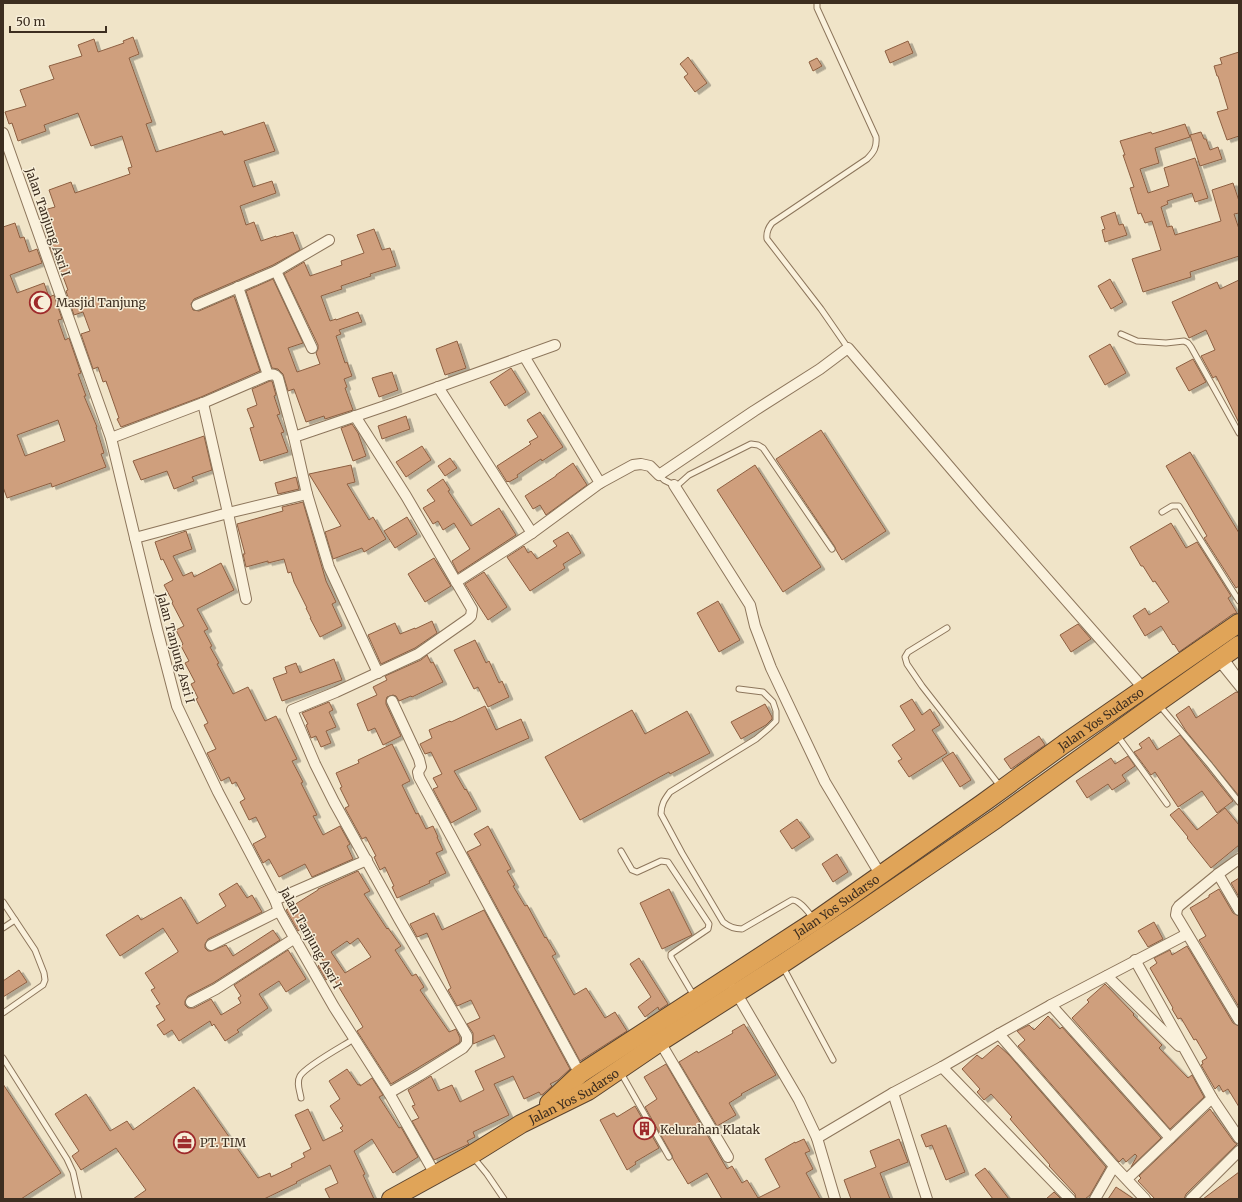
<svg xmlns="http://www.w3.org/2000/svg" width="1242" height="1202" font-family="Merriweather,serif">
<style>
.building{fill:#cf9f7d;stroke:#8d5f41;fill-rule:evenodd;filter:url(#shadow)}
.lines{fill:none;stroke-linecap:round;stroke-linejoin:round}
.lane-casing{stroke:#8d765c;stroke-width:7}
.street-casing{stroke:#8d765c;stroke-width:12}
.highway-casing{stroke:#5b4430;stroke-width:20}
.lane{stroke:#faf1dc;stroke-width:5}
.street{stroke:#faf1dc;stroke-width:10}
.highway{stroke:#e0a458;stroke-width:18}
.labels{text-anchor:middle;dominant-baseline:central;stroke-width:3;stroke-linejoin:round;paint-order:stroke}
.street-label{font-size:12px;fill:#3d2e20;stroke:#f7eed8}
.poi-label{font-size:12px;fill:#3d2e20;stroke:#f7eed8;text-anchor:start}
</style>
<defs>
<filter id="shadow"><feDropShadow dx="4" dy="2.5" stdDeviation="0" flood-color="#0004"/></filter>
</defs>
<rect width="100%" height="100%" fill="#f0e4c8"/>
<g class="building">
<path d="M133 37 139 54 129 58 152 122 146 124 156 152 222 131 224 135 264 122 275 151 244 161 253 187 272 181 276 193 240 206 246 225 254 222 261 241 276 236V237L293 232 300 250 273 265 194 299 191 304 193 310 199 311 234 296 260 371 201 397 121 427 117 419 119 418 106 381 103 382 98 367 93 369 81 334 90 331 83 312 74 315 66 291 68 290 58 263 57 264 49 245 48 239 53 236 44 210 55 207 49 190 71 182 75 193 130 174 128 168 132 167 122 136 91 146 78 113 44 125 46 131 18 141 12 123 9 124 5 112 26 106 20 90 54 79 49 66 82 56 78 45 94 39 98 52 124 43 123 41Z"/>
<path d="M908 41 913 53 890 63 885 51Z"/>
<path d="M1239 52V136L1227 140 1217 112 1228 109 1218 76H1217L1214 66 1222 64 1220 58Z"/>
<path d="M688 57 707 83 695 92 684 77 688 74 680 64Z"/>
<path d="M817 58 822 66 813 71 809 62Z"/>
<path d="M1185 124 1190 137 1155 148 1159 163 1140 169 1148 193 1169 186 1164 168 1195 158 1208 198 1195 202 1192 193 1167 201 1168 204 1161 207 1167 227 1172 226 1175 235 1221 221 1212 190 1233 183 1239 201V213L1234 214 1239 229V256L1190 272 1191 277 1143 292 1132 259 1161 250 1152 221 1145 223 1141 213 1138 214 1130 188 1134 187 1123 155H1125L1120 141 1151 132 1152 134Z"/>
<path d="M1201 132 1204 139H1206L1210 150 1218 147 1222 159 1200 166 1190 135Z"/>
<path d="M1115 212 1119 225 1123 224 1127 235 1105 242 1102 230 1105 229 1101 217Z"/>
<path d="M15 223 20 238 24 237 29 252 37 249 42 263 10 275 17 293 44 283 49 297 54 295 62 319 58 320 65 340 69 338 81 373 78 374 86 396H84L97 427H96L104 453 101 454 106 467 52 487 51 483 7 498 3 487V227ZM58 420 65 441 25 456 17 435Z"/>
<path d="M374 229 382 250 390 248 396 266 370 274 371 276 341 286 342 289 321 296 330 321 336 319V320L358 312 362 322 339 330 341 334 336 336 345 363 347 362 352 376 344 379 347 387 345 388 353 410 325 419 324 416 306 422 294 389 288 391 283 374 278 369 272 368 246 291 273 279 303 343 288 348 297 372 320 364 316 353 318 349V345L284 274 304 262 310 276 342 265 341 261 364 253 357 235Z"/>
<path d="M1110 279 1123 302 1111 309 1098 286Z"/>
<path d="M1239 280V423L1216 376 1213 378 1201 356 1215 350 1206 330 1189 338 1172 302 1217 282 1220 289Z"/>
<path d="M457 341 466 368 445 375 436 349Z"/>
<path d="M1110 344 1126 373 1105 385 1089 356Z"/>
<path d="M1193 359 1206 382 1189 391 1176 368Z"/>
<path d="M511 368 526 392 505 406 490 382Z"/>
<path d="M392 372 398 390 379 397 372 378Z"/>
<path d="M270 381H272L276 395 274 396 280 414 277 415 284 432 281 433 288 452 260 461 250 428 254 427 247 409 257 405 252 389Z"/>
<path d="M540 412 563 447 542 461 541 459 517 475 518 477 509 482 508 481 507 482 497 466 531 444 529 442 538 437 527 420Z"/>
<path d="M406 416 410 429 382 439 378 426Z"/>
<path d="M352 424 358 433 366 456 353 461 341 428Z"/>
<path d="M821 430 886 531 842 560 836 550 835 547 776 459Z"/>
<path d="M204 436 212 470 192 477 194 481 174 489 167 471 141 480 133 461Z"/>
<path d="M422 446 431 460 406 477 396 462Z"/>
<path d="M1190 452 1239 533V586L1236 588 1204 538 1207 536 1166 466Z"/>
<path d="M450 458 457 468 445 476 438 466Z"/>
<path d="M573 463 587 485 546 515 540 505 533 509 525 496 556 476V475Z"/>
<path d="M351 465 355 482 347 484 369 520 373 517 386 539 364 552 362 548 333 559 325 532 341 526 309 474Z"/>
<path d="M755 465 821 567 783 592 717 490Z"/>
<path d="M296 477 299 489 278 494 275 483Z"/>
<path d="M443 479 450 490 448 491 471 526 499 508 516 535 458 573 452 561 470 549 454 523 443 530 438 521 433 524 423 508 435 501 427 490Z"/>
<path d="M303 502 326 581 336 602 332 604 342 626 320 637 310 618H311L306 608H307L294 582 291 572 288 573 284 559 268 563V561L246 567 243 554H245L237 524 283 511 282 507Z"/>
<path d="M407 517 417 534 395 548 384 531Z"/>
<path d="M1171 523 1186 548 1197 542 1231 596 1228 598 1237 613 1233 614 1179 652 1174 644 1173 645 1161 626 1145 636 1133 616 1145 608 1149 615 1169 602 1155 581 1153 582 1143 566H1141L1130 547Z"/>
<path d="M186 531 192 549 173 556 183 576 192 572 194 577 221 563 234 590 197 609 208 629 204 631 212 646 210 647 219 663 217 664 233 694 248 687 265 721 276 716 297 759 292 761 303 782 301 783 317 815 313 816 323 835 340 826 350 844 347 846 353 859 312 877 305 864 279 877 269 859 263 863 253 844 266 837 256 817 249 820 240 802 245 799 236 782 232 784 229 777 221 781 207 753 216 749 204 725 208 723 196 699 198 698 191 684 195 682 185 663 189 661 181 646 183 644 176 630 184 626 172 603 173 602 164 585 173 580 163 559 161 560 155 542Z"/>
<path d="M568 532 581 553 563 564 565 568 530 591 507 557 524 546 528 553 531 551 537 559 557 546 553 541Z"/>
<path d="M434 558 451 586 425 602 408 574Z"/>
<path d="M484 572 507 607 488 620 465 584Z"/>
<path d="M718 601 740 640 719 652 697 613Z"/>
<path d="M432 621 437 633 415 648 381 664 368 635 395 623 400 634 415 628V629Z"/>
<path d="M1078 624 1091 639 1071 652 1060 635Z"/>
<path d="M475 640 486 663 489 661 499 683 502 681 509 697 488 707 478 687 474 689 454 650Z"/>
<path d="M427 655 431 663 433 662 443 682 412 697 411 696 399 701 396 696 393 695 387 697 386 700V704L401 736 383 745 375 728 368 731 357 704 377 695 373 687 387 680 385 676 421 660Z"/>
<path d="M334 659 342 680 282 701 273 678 287 673 285 667 296 663 300 673Z"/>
<path d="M1236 692 1239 693V796L1186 731 1176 715 1189 706 1196 718Z"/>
<path d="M912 699 922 715 930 709 940 725 932 730 947 753 909 777 898 761 902 759 892 745 915 730 900 706Z"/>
<path d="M329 702 333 710 329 712 336 727 326 731 331 743 321 747 316 736 311 738 306 725 308 724 302 713Z"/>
<path d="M765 704 772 717V719L766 725 741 739 731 722Z"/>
<path d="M485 706 496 730 521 719 529 738 454 771 465 790 466 789 477 809 451 823 433 789 438 787 433 778 442 774 431 752 425 754 420 744 432 738 429 730 450 721 451 722Z"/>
<path d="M632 710 645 734 687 711 710 753 670 774 669 772 580 820 545 757Z"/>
<path d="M1180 735 1233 801 1217 813 1202 791 1178 807 1155 772 1151 775 1134 752 1142 748 1139 744 1149 737 1157 750Z"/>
<path d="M1039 736 1045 745 1011 769 1004 759Z"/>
<path d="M392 744 410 781 402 785 416 814 418 813 426 829 433 826 438 837H437L443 850 436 853 446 873 429 881 430 883 397 898 392 887 394 886 385 867 380 870 374 857 376 856 366 837 362 839 345 808 349 806 340 788 342 787 336 773 359 763 358 760Z"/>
<path d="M953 752 971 780 960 787 942 759Z"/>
<path d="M1128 756 1135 766 1122 775 1126 781 1112 790 1108 784 1087 798 1076 781 1111 758 1115 764Z"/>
<path d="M1179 808 1197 830 1225 808 1239 825V845L1211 868 1187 838 1188 837 1170 815Z"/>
<path d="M797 819 810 837 792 849 780 831Z"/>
<path d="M488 826 511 869 507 871 515 885 513 886 525 906 527 905 545 938 546 937 556 954 552 956 574 995 586 988 605 1018 615 1012 627 1031 580 1061 467 852 481 845 474 834Z"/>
<path d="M837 854 848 872 833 882 822 864Z"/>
<path d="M358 871 370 891 364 894 387 929 388 928 401 946 395 950 412 976 416 974 424 987 420 990 449 1032 456 1029 460 1038V1041L459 1043 391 1084 357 1031 363 1027 354 1012 332 976 326 980 318 966 324 962 302 928 298 931 286 910 318 890V889ZM358 938 371 957 345 973 331 952 347 941 350 944Z"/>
<path d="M1239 878V897L1231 883Z"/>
<path d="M237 883 247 898 252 895 262 912 208 939 205 944V948L208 951H211L226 945 233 956 273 930 280 940 213 983 188 996 185 1001V1005L188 1008H194L211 999 221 1015 241 1003 238 998 241 996 234 985 288 950 306 979 286 992 279 981 259 994 268 1008 237 1030 239 1032 225 1041 214 1024 212 1026 210 1021 179 1041 172 1030 164 1035 157 1025 165 1020 156 1006 160 1004 151 990 155 988 145 973 178 952V951L163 928 120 956 106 935 138 915 141 920 181 897 197 924 226 906 219 894Z"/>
<path d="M669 889 692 935 662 949 640 903Z"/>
<path d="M1219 889 1233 913 1239 916V1007L1199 940 1206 936 1190 908 1209 897V895Z"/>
<path d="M484 910 570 1069 558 1080 550 1084 552 1086 543 1094 541 1095 539 1092 524 1099 513 1076 494 1084 509 1115 473 1132 475 1137 467 1141 469 1144 434 1160 412 1121 419 1118 412 1106 415 1105 408 1090 431 1076 438 1091 452 1085 460 1102 484 1090 475 1071 505 1057 494 1035 473 1044V1033L467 1024 480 1018 471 1000 457 1006 448 990 451 988 427 933 417 937 410 924 434 913 442 930Z"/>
<path d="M1154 922 1163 939 1148 947 1138 931Z"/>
<path d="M1187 946 1233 1023 1239 1026V1107L1228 1089 1223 1092 1219 1085 1215 1089 1201 1065 1203 1064 1202 1061 1207 1058 1196 1039 1194 1040 1181 1018 1178 1019 1172 1009 1173 1008 1150 968 1157 963 1154 958 1170 950 1172 955Z"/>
<path d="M639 958 668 1004 659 1010 658 1007 645 1017 638 1007 651 997 630 964Z"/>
<path d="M19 970 27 982 3 997V981Z"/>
<path d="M1105 984 1134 1014 1133 1015 1162 1045 1159 1048 1188 1078 1192 1075 1204 1097 1170 1129 1072 1018 1089 1002 1087 1000Z"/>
<path d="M1048 1016 1060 1029 1062 1027 1161 1138 1131 1167 1137 1156 1135 1154 1126 1162 1123 1158 1119 1162 1018 1046 1025 1040 1017 1031 1029 1025 1034 1030Z"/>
<path d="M744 1024 776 1075 741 1094 742 1095 729 1103 736 1115 717 1126 679 1062 697 1051 698 1053 733 1033 732 1031Z"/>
<path d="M998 1045 1009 1055 1106 1167 1090 1195 1085 1199H1076L1075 1194 1049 1166 1050 1165 1010 1119 1012 1117 991 1094 984 1100 977 1092 980 1089 962 1069 977 1055 982 1059Z"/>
<path d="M666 1064 727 1169 732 1166 742 1183 747 1180 758 1198 780 1187 765 1159 795 1142V1143L804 1139 810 1151 805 1153 813 1169 806 1173 820 1199H722L707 1173 688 1184 673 1159 672 1155 645 1107 657 1099 644 1077Z"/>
<path d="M347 1069 358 1085 360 1084V1086L372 1078 383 1095 379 1097 399 1128 401 1127 418 1157 393 1173 372 1139 354 1151 365 1174 363 1175 374 1199H330L325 1189 338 1183 330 1165 296 1182 297 1183 264 1199H133L146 1190 116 1148 81 1170 72 1156 79 1151 55 1114 86 1094 110 1131 127 1121 133 1130 194 1087 258 1178 270 1173 271 1177 292 1167 291 1164 305 1157 303 1153 311 1149 295 1115 308 1109 323 1141 343 1131 340 1128 343 1126 330 1106 340 1099 329 1081Z"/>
<path d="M3 1084 61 1173 21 1199H3Z"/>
<path d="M635 1106 659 1148 635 1162 636 1164 627 1170 600 1120 614 1113 617 1117Z"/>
<path d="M1210 1109 1234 1142 1237 1144 1186 1194 1184 1199H1155L1138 1181 1141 1178 1139 1176Z"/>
<path d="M946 1125 965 1172 946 1180 932 1145 926 1147 921 1135Z"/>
<path d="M899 1139 908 1162 880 1173 890 1199H851L844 1180 876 1167 870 1151Z"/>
<path d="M985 1168 1009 1199H993L975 1175Z"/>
<path d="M1239 1172V1199H1203Z"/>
<path d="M1116 1187 1134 1199H1108Z"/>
<path d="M1054 1192 1061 1199H1046Z"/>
</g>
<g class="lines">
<defs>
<g id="lane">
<path d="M817 3V8L876 137C877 147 874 152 867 159L772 223C768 228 766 232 767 239L821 309 848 348"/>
<path d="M1121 334 1137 341 1166 343 1184 341 1188 343 1191 347 1239 433"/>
<path d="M659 475 664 480 674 485 679 484 689 475 751 444 758 445 763 448 832 549"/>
<path d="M1162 512 1172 506H1179L1239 601"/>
<path d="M947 628 908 652 905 657 907 664 922 686 1000 786"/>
<path d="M1218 663 1239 689"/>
<path d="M739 689 763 692 773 702 776 711V721L769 728 756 739 670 792C665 799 661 804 661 814L682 853 723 922C729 927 734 929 742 929L792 900C800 900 808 912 813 918"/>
<path d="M1160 706 1209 764 1239 802"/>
<path d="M1117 735 1167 804"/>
<path d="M621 851 632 870 637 872 661 861 668 862 709 924 708 929 671 954V957L694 996"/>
<path d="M3 902 35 950 44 973 45 980 43 985 3 1013"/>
<path d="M3 928 15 920"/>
<path d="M783 967 833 1060"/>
<path d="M3 1058 67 1159 73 1172 79 1199"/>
<path d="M621 1073 669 1157"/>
<path d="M301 1098C300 1091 296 1083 300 1076 306 1066 343 1046 354 1039"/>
<path d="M473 1157 487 1174 504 1199"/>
</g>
<g id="street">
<path d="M3 133 111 438 157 629 177 706 218 792 275 900 279 911 334 1007 389 1093 435 1174"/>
<path d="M276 271 312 348"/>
<path d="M238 287 268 375"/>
<path d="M197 305 276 271 329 240"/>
<path d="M524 356 600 483"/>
<path d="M438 387 532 533"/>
<path d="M203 403 228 513 246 599"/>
<path d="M355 416 406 496 472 609 471 616 468 619 418 654 336 692 292 710 315 764 334 802 399 919 467 1036V1043L463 1048 420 1075 389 1093"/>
<path d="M294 437 394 403 555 345"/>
<path d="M111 438 203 403 268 375C273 374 275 374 278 378L294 437 307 494 329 567 378 673"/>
<path d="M674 485 750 605 755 626 771 668 825 782 880 874"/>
<path d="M135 538 228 513 307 494"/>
<path d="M456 582 532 533 600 483 633 465 641 464 650 466 659 475 754 411 820 369 848 348 983 506 1144 689"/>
<path d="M1222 657 1239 681"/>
<path d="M392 701 419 759 421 767 418 772 419 777 580 1074"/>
<path d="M1239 859 1218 874 1179 906 1177 909 1176 915 1239 1020"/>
<path d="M1218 874 1239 910"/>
<path d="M275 900 367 860"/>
<path d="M211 945 279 911"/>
<path d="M1135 960 1212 1098 1239 1138"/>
<path d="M1107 976 1179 1046"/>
<path d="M734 989 799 1100 817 1138 835 1199"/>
<path d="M191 1002 216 989 295 938"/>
<path d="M1051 1005 1170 1138"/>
<path d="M999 1034 1114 1166 1145 1199"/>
<path d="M660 1042 728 1157"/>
<path d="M942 1067 1070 1199"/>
<path d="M893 1093 927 1199"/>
<path d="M817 1138 893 1093 942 1067 999 1034 1051 1005 1187 934"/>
<path d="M1127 1179 1212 1098"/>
<path d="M1095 1199 1114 1166"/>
<path d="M1191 1199 1239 1151"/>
</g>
<g id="highway">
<path id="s1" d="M549 1103 580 1074 815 921 983 803 1064 744 1239 623"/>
<path id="s2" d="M391 1199 471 1155 521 1124 588 1091 660 1042 782 964 859 913 996 819 1157 703 1239 645"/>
</g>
</defs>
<use href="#lane" class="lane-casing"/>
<use href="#street" class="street-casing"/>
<use href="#highway" class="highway-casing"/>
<use href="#lane" class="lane"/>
<use href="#street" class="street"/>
<use href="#highway" class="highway"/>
</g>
<defs>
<symbol id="mosque-ring" viewBox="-11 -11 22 22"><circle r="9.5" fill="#f7eed8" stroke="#9e2a2b" stroke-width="1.5"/><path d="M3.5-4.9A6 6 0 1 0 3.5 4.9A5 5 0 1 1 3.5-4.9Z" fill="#9e2a2b"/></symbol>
<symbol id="building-ring" viewBox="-11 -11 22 22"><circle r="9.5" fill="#f7eed8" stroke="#9e2a2b" stroke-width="1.5"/><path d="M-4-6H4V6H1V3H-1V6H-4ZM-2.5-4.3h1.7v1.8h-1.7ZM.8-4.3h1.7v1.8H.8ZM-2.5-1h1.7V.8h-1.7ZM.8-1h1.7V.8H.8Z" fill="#9e2a2b"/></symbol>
<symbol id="office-ring" viewBox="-11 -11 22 22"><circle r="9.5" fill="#f7eed8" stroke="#9e2a2b" stroke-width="1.5"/><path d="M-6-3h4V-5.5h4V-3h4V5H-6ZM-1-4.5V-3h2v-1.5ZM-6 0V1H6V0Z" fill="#9e2a2b"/></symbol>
</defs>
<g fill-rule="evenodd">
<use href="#mosque-ring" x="28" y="290" width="25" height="25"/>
<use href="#building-ring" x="632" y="1116" width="25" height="25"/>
<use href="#office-ring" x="172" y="1130" width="25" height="25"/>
</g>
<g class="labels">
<g class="street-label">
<text transform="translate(48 222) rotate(71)">Jalan Tanjung Asri I</text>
<text transform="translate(176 648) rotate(75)">Jalan Tanjung Asri I</text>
<text stroke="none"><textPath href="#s1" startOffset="673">Jalan Yos Sudarso</textPath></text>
<text stroke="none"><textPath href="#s1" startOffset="349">Jalan Yos Sudarso</textPath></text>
<text transform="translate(311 938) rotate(61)">Jalan Tanjung Asri I</text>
<text stroke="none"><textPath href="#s2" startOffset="210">Jalan Yos Sudarso</textPath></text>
</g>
<g class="poi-label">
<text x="56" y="302">Masjid Tanjung</text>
<text x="660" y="1129">Kelurahan Klatak</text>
<text x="200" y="1142">PT. TIM</text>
</g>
</g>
<rect width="1242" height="1202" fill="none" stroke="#3d2e20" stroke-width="8"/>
<path d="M10 26v6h96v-6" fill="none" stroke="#3d2e20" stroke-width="2"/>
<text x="16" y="26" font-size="12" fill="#3d2e20" stroke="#f7eed8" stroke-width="3" paint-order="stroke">50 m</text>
</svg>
